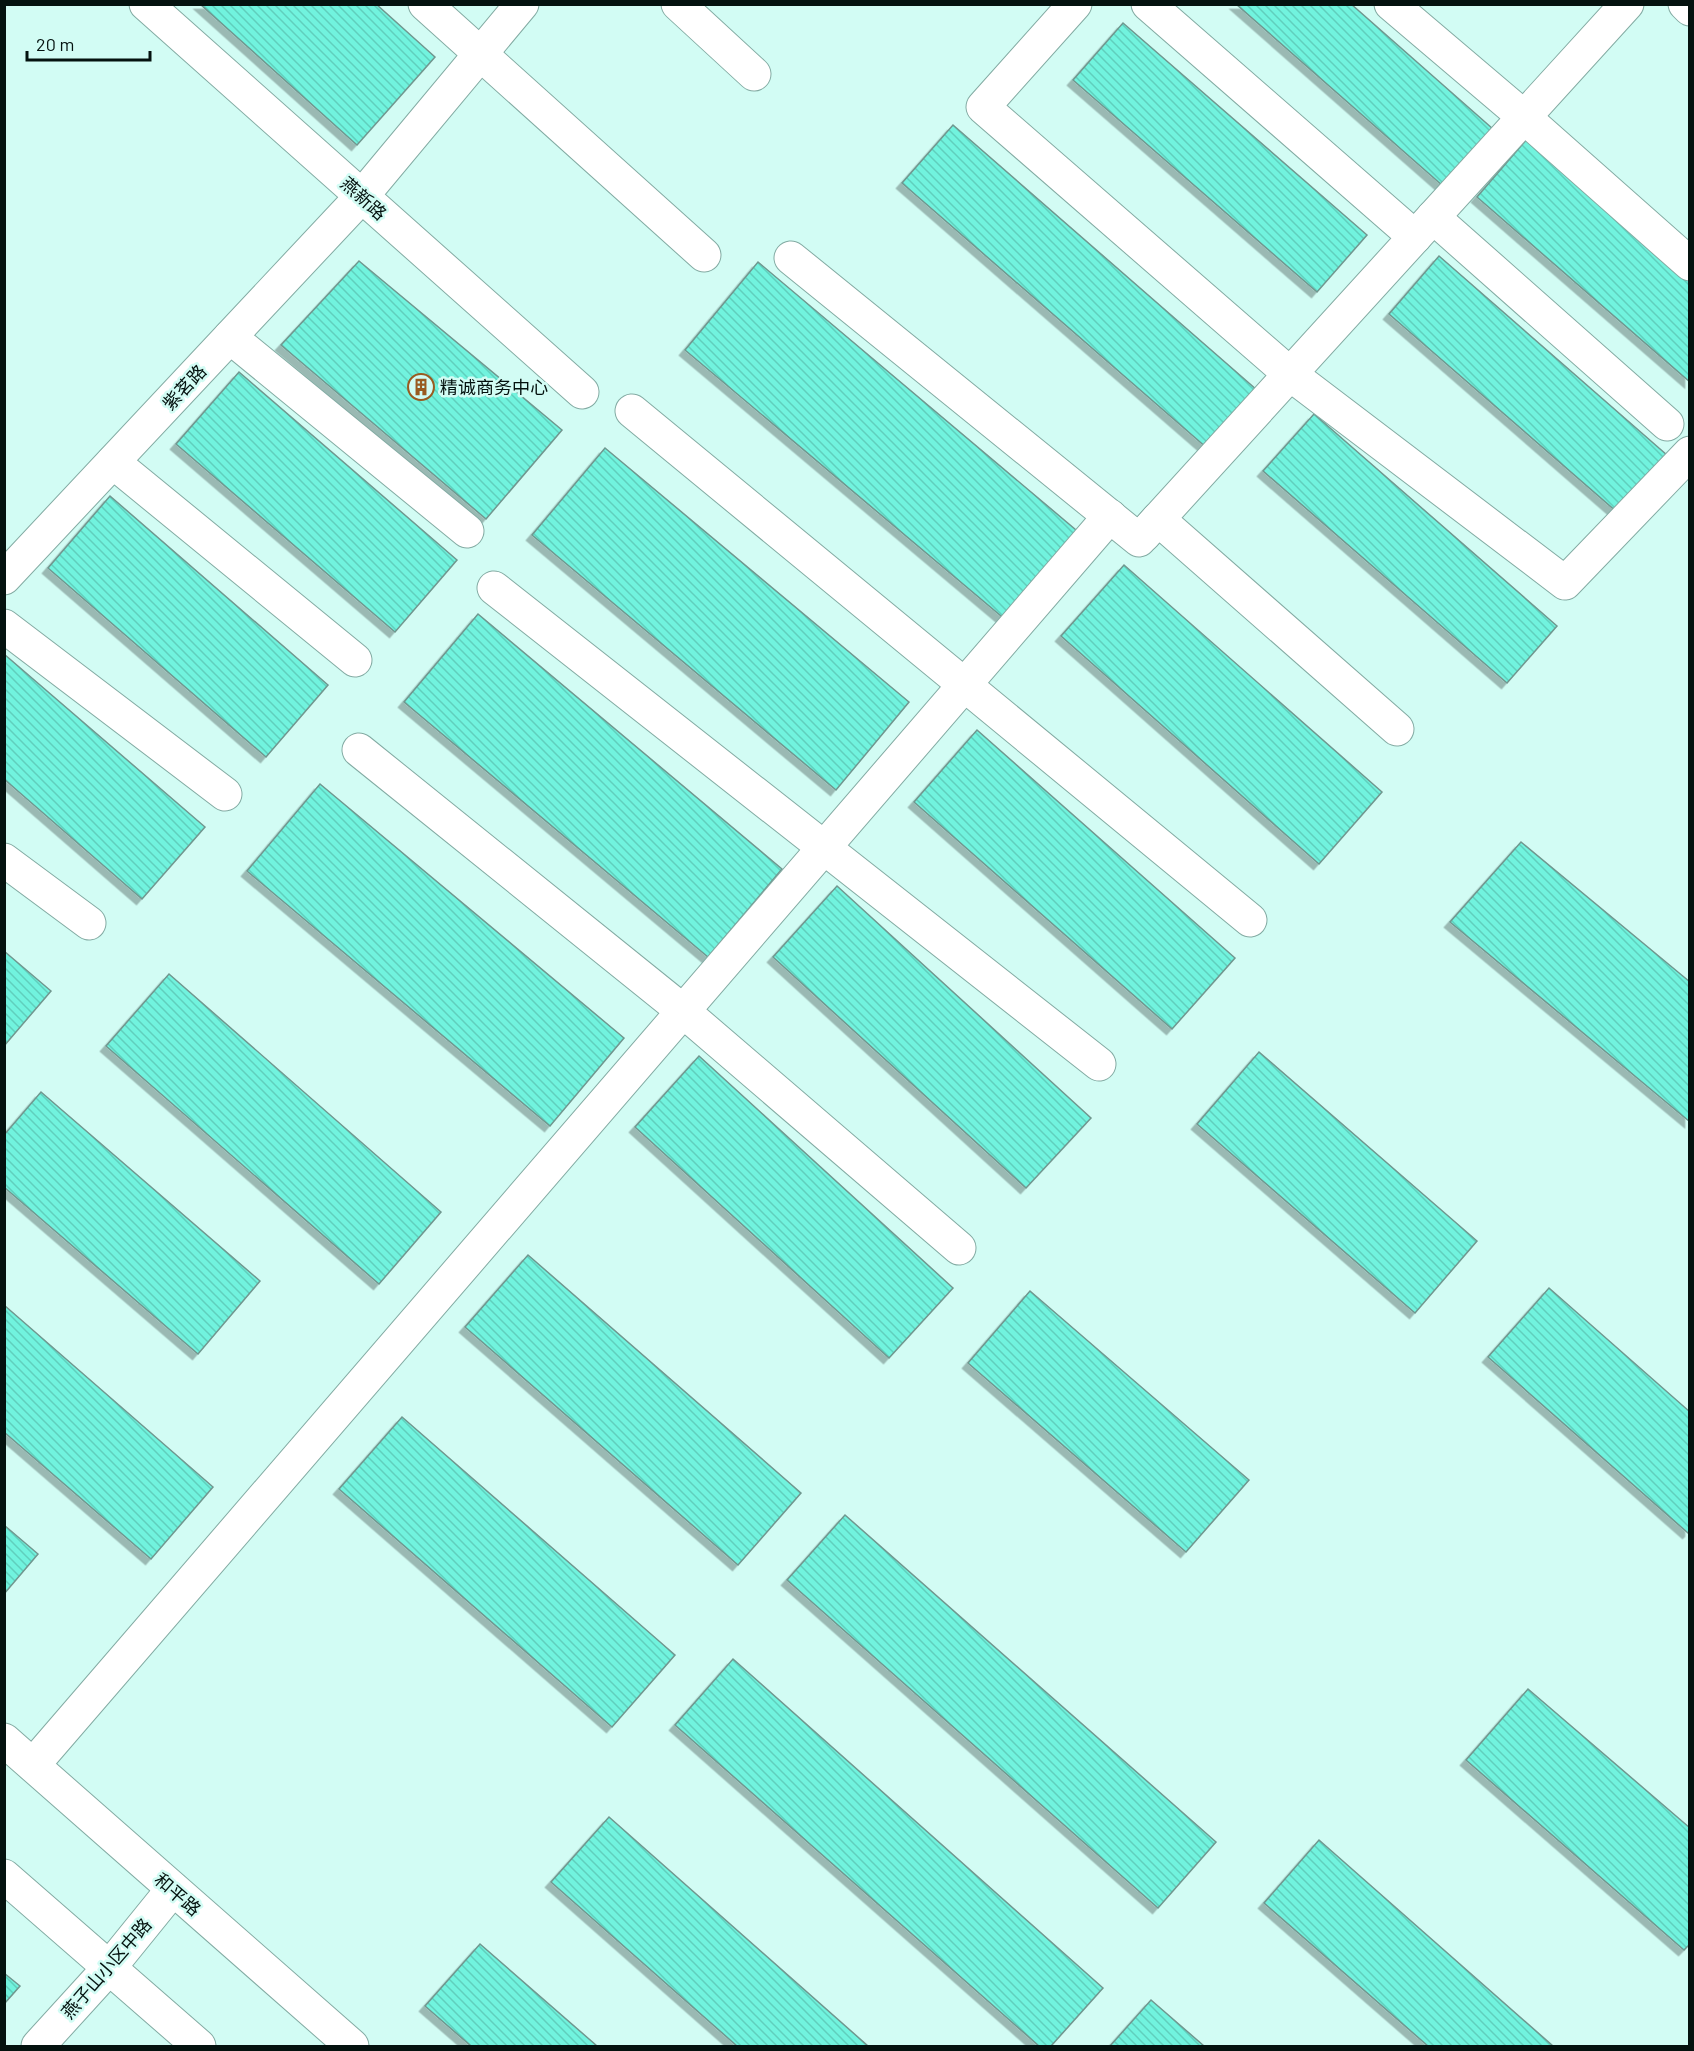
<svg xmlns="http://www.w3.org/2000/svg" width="1694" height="2051" font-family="Barlow,'Noto Sans SC',sans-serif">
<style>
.building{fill:url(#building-back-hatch);stroke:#70978f;stroke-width:1.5;filter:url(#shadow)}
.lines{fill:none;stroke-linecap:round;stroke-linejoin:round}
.minor-casing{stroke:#83aba3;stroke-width:35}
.secondary-casing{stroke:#83aba3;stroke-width:35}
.minor{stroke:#fff;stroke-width:33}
.secondary{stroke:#fff;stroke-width:33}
.labels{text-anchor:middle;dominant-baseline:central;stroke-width:5;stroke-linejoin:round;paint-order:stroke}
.street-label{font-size:18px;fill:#04120f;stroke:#d2fcf4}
.poi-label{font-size:18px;fill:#04120f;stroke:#d2fcf4;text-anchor:start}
</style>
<defs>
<pattern id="building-back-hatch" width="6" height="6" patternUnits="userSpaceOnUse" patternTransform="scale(1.5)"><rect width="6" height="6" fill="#71f3de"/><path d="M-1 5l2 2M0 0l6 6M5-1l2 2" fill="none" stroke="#60cfbd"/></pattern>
<filter id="shadow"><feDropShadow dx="-5.5" dy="5.5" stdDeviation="0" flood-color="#0004"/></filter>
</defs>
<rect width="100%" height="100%" fill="#d2fcf4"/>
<g class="building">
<path d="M200 4H376L435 57 357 145Z"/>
<path d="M1236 4H1351L1493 129 1443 186Z"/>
<path d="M1123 23 1367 235 1317 292 1073 80Z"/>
<path d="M953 125 1265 397 1215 455 902 183Z"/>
<path d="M1527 139 1690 281V382L1477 197Z"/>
<path d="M1439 256 1683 469 1633 526 1389 314Z"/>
<path d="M359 261 562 430 486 519 281 345Z"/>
<path d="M758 262 1082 535 1007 621 685 350Z"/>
<path d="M239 372 457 560 395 632 176 444Z"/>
<path d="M1314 414 1557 626 1507 683 1263 471Z"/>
<path d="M605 448 909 702 836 790 532 535Z"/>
<path d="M110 496 328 685 266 757 48 568Z"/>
<path d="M1124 565 1382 792 1319 864 1061 636Z"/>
<path d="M478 614 782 869 708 957 404 702Z"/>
<path d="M4 654 205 827 142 899 4 779Z"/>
<path d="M977 730 1235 958 1172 1029 914 802Z"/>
<path d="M320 784 624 1038 550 1126 247 871Z"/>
<path d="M1521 842 1690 982V1122L1450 922Z"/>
<path d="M837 886 1091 1118 1026 1188 773 957Z"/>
<path d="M4 951 51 991 4 1046Z"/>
<path d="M169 974 441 1212 379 1284 106 1046Z"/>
<path d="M1259 1052 1477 1241 1415 1313 1197 1124Z"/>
<path d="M699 1056 953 1288 889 1358 635 1127Z"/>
<path d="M41 1092 260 1281 198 1354 4 1187V1135Z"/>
<path d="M528 1255 801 1493 738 1565 465 1327Z"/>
<path d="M1549 1288 1690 1412V1531L1688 1533 1488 1357Z"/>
<path d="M1030 1291 1249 1480 1186 1552 968 1363Z"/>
<path d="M4 1305 213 1487 151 1559 4 1432Z"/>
<path d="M402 1417 675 1655 612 1727 339 1489Z"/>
<path d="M845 1515 1216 1842 1158 1908 787 1580Z"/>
<path d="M4 1525 38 1554 4 1594Z"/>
<path d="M733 1659 1103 1988 1051 2046H1039L675 1725Z"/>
<path d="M1528 1689 1690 1828V1944L1684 1950 1466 1760Z"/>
<path d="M609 1817 868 2046H737L551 1882Z"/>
<path d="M1319 1840 1553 2046H1428L1264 1903Z"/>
<path d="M480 1944 597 2046H471L425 2006Z"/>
<path d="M4 1973 20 1986 4 2004Z"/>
<path d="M1151 2000 1204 2046H1110Z"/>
</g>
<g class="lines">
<defs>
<g id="minor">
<path d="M146 4 582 392"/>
<path d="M425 4 704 255"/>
<path d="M678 4 754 74"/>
<path d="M1075 4 983 107 1290 374 1565 583 1690 453"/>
<path d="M1148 4 1415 237"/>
<path d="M1391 4 1524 117 1690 264"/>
<path d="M1685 4 1690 9"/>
<path d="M1433 217 1667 424"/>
<path d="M791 258 1139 540 1627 4"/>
<path d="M230 337 467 531"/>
<path d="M632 411 1250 920"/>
<path d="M113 462 355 660"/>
<path d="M1144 535 1158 519 1397 729"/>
<path d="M4 578 362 196 522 4"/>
<path d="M494 588 1099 1064"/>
<path d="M4 626 225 794"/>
<path d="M359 750 683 1011 959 1248"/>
<path d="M4 860 89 923"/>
<path d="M33 1765 1110 516"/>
<path d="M38 2046 109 1968 173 1889"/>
</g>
<g id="secondary">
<path d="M4 1740 352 2046"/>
<path d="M4 1876 199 2046"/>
</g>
</defs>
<use href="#minor" class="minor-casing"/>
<use href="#secondary" class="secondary-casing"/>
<use href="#minor" class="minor"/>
<use href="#secondary" class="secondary"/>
</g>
<defs>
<symbol id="building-ring" viewBox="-11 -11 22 22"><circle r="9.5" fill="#d2fcf4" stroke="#995b20" stroke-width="1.5"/><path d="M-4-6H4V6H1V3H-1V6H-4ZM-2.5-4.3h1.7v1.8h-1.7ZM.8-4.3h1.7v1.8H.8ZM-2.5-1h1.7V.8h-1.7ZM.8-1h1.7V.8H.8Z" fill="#995b20"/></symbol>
</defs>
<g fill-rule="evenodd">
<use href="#building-ring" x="406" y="372" width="30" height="30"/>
</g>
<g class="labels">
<g class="street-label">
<text transform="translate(364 198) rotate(42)">燕新路</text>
<text transform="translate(184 387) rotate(-47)">紫茗路</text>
<text transform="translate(178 1894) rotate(41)">和平路</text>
<text transform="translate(106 1968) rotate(-49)">燕子山小区中路</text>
</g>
<g class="poi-label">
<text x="440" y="387">精诚商务中心</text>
</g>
</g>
<rect width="1694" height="2051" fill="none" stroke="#04120f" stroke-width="12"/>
<path d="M27 51v9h123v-9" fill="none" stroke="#04120f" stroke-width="3"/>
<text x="36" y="51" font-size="18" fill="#04120f" stroke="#d2fcf4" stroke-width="4.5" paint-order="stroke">20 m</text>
</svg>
